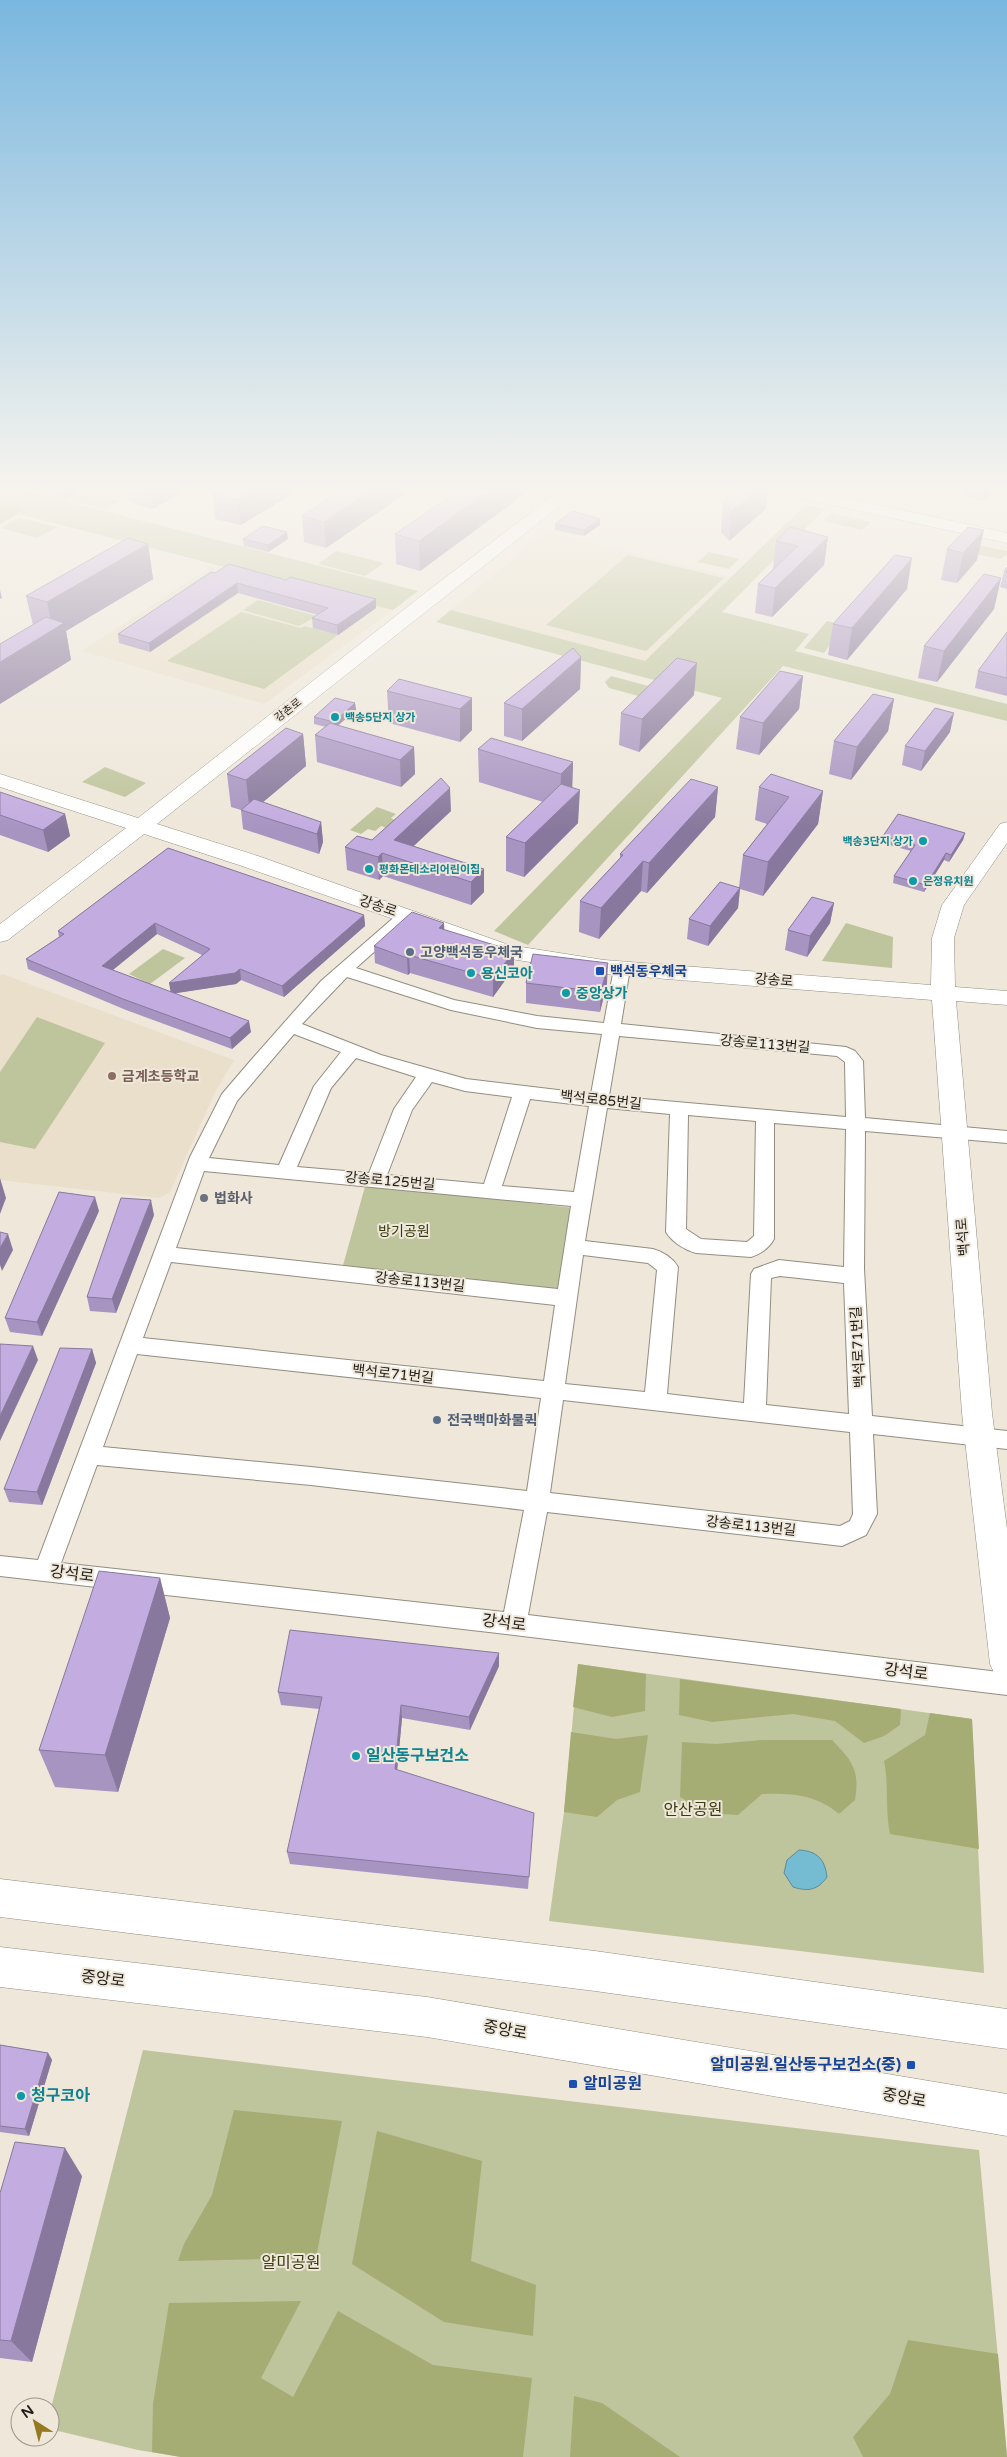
<svg xmlns="http://www.w3.org/2000/svg" width="1007" height="2457" font-family="'Varela Round','Noto Sans KR',sans-serif">
<style>
.built{fill:#e9dfca}
.green{fill:#bec49b}
.forest{fill:#a5ad74}
.water{fill:#75bcd2;stroke:#5c8c9a}
.lines{fill:none;stroke-linecap:round;stroke-linejoin:round}
.minor-casing{stroke:#938d81;stroke-width:2}
.secondary-casing{stroke:#938d81;stroke-width:1}
.primary-casing{stroke:#938d81;stroke-width:1}
.minor{fill:#fff;fill-rule:evenodd}
.secondary{fill:#fff;fill-rule:evenodd}
.primary{fill:#fff;fill-rule:evenodd}
.wall{fill:#a894c1;fill-rule:evenodd}
.shaded-wall{fill:#88789d}
.building{fill:#c3ace0;stroke:#88789d}
.culture-dot{fill:#0f9aa8;stroke:#eee7da;stroke-width:2}
.service-dot{fill:#5c6f8a;stroke:#eee7da;stroke-width:2}
.transit-dot{fill:#1a4fb4;stroke:#eee7da;stroke-width:2}
.education-dot{fill:#8d6e63;stroke:#eee7da;stroke-width:2}
.worship-dot{fill:#6b7280;stroke:#eee7da;stroke-width:2}
.labels{text-anchor:middle;dominant-baseline:central;stroke-width:4;stroke-linejoin:round;paint-order:stroke}
.far-street-label{font-size:11px;fill:#201d18;stroke:#eee7da}
.far-culture-label{font-size:11px;font-weight:bold;fill:#0d838f;stroke:#eee7da;text-anchor:start}
.street-label{font-size:14px;fill:#201d18;stroke:#eee7da}
.service-label{font-size:14px;font-weight:bold;fill:#4e5e75;stroke:#eee7da;text-anchor:start}
.transit-label{font-size:14px;font-weight:bold;fill:#164399;stroke:#eee7da;text-anchor:start}
.culture-label{font-size:14px;font-weight:bold;fill:#0d838f;stroke:#eee7da;text-anchor:start}
.education-label{font-size:14px;font-weight:bold;fill:#785e54;stroke:#eee7da;text-anchor:start}
.worship-label{font-size:14px;font-weight:bold;fill:#5b616d;stroke:#eee7da;text-anchor:start}
.park-label{font-size:14px;fill:#373b0e;stroke:#eee7da}
.near-street-label{font-size:16px;fill:#201d18;stroke:#eee7da}
.near-culture-label{font-size:16px;font-weight:bold;fill:#0d838f;stroke:#eee7da;text-anchor:start}
.near-park-label{font-size:16px;fill:#373b0e;stroke:#eee7da}
.near-transit-label{font-size:16px;font-weight:bold;fill:#164399;stroke:#eee7da;text-anchor:end}
</style>
<rect width="100%" height="100%" fill="#eee7da"/>
<g class="built">
<path d="M546 532 733 577 645 662 451 610Z"/>
<path d="M215 564 393 610 264 704 82 651Z"/>
<path d="M2 974 234 1060 215 1092 170 1192 159 1198 0 1180V976Z"/>
</g>
<g class="green">
<path d="M0 486 49 497 418 591 393 610 18 514 0 524Z"/>
<path d="M87 492 119 501 105 509 72 500Z"/>
<path d="M806 504 825 509 722 612 809 634 795 651 1007 704V721L783 666 528 945 494 931 722 698 436 622 451 610 645 661Z"/>
<path d="M831 513 871 522 862 530 823 521Z"/>
<path d="M19 518 58 527 37 538 1 528Z"/>
<path d="M978 545 1007 551V554L1001 559 970 553Z"/>
<path d="M336 551 384 563 365 576 318 564Z"/>
<path d="M709 552 739 559 729 569 698 562Z"/>
<path d="M628 555 724 578 646 651 546 625Z"/>
<path d="M258 600 317 616 299 626 243 610Z"/>
<path d="M241 612 301 628 305 626 338 635 264 689 167 661Z"/>
<path d="M827 621 845 625 824 653 804 648Z"/>
<path d="M611 676 656 688 646 698 609 688 605 682Z"/>
<path d="M105 767 146 783 125 797 82 782Z"/>
<path d="M377 807 396 814 391 818 396 821 392 830 381 826 375 831 368 829 361 834 350 830Z"/>
<path d="M846 923 893 937 892 968 822 961Z"/>
<path d="M163 949 185 958 150 984 129 974Z"/>
<path d="M37 1017 105 1043 35 1149 0 1142V1072Z"/>
<path d="M366 1183 573 1208 559 1289 342 1269Z"/>
<path d="M578 1664 972 1719 984 1973 549 1921 564 1812Z"/>
<path d="M143 2050 979 2150 1007 2457H181L138 2450 50 2429V2412Z"/>
</g>
<g class="forest">
<path d="M0 505 26 509 0 524Z"/>
<path d="M578 1664 646 1674 645 1711 612 1717 573 1707Z"/>
<path d="M680 1679 901 1709 900 1725 884 1736 864 1743 835 1721 793 1714 712 1722 679 1715Z"/>
<path d="M930 1713 972 1719 979 1849 890 1834C885 1809 889 1785 884 1761L925 1735Z"/>
<path d="M571 1732 616 1739 648 1735 640 1792 617 1800 597 1817 564 1812Z"/>
<path d="M762 1740H832C852 1761 860 1769 855 1800L839 1814C816 1794 790 1793 762 1794L738 1815 708 1813 680 1797 682 1742 716 1744Z"/>
<path d="M234 2110 342 2121 316 2258 178 2261 184 2244 212 2195Z"/>
<path d="M377 2131 482 2161 471 2261 536 2285 533 2336 444 2322 352 2264Z"/>
<path d="M301 2301 261 2378 293 2397 338 2311 433 2365 532 2378 523 2457H181L152 2452 153 2404 169 2303Z"/>
<path d="M908 2340 998 2354 1007 2457H863L853 2437 890 2394Z"/>
<path d="M574 2396 602 2403 680 2457H570Z"/>
</g>
<path class="water" d="M799 1850C817 1851 825 1859 827 1877 818 1890 808 1892 793 1887L784 1873 787 1860Z"/>
<g class="lines">
<defs>
<path id="minor" d="M405 911 411 913 413 916 411 919 356 968 454 1000 537 1016 604 1023 614 968 616 964H628L630 968 621 1024 846 1047 855 1051 863 1061 865 1118 1007 1131V1143L865 1131 864 1269 872 1416 1007 1431V1449L873 1434 877 1514 866 1535 842 1546 547 1512 528 1615 1007 1673V1695L489 1632 0 1576V1556L38 1560 190 1157 222 1094 252 1059 321 981 399 913ZM347 977 451 1010 537 1028 602 1034 591 1094 466 1079 381 1055 302 1024ZM294 1034 341 1052 314 1086 279 1165 209 1158 237 1101ZM619 1036 837 1056 845 1062 846 1117 609 1096ZM356 1058 416 1077 394 1109 369 1173 297 1167 331 1088ZM432 1082 465 1091 512 1097 484 1184 387 1175 412 1110ZM530 1099 589 1106 574 1192 502 1186ZM607 1108 670 1114 666 1232C672 1242 685 1250 696 1253L751 1257C761 1254 769 1248 774 1239V1123L846 1129 844 1267 779 1260 754 1269 751 1274 744 1403 667 1394 678 1267C673 1258 663 1252 653 1249L585 1241ZM688 1115 756 1121 754 1236 747 1242 701 1239 686 1229ZM204 1171 571 1206 558 1289 176 1248ZM583 1255 648 1263 657 1270 645 1392 565 1384ZM171 1262 555 1305 544 1381 143 1338ZM780 1276 844 1283 849 1414 766 1405 771 1278ZM137 1354 541 1398 527 1491 311 1467 103 1447ZM563 1400 850 1432 853 1514 850 1521 840 1526 550 1493ZM97 1465 311 1485 524 1510 504 1612 61 1563Z"/>
<path id="secondary" d="M566 486H585L157 824 258 856 509 945 604 960 931 985 932 938 942 905 1000 824 1007 822V843L964 905 954 938 955 987 1007 991V1005L956 1001 992 1413 1007 1529V1679L995 1675 990 1664 962 1413 932 1000 604 974 505 958 242 866 144 834 8 940 0 942V924L126 828 0 787V774L138 818 425 593Z"/>
<g id="primary">
<path d="M760 486H792L1007 533V543L768 491Z"/>
<path d="M0 1879 595 1951 1007 2009V2049L595 1991 0 1917Z"/>
<path d="M0 1947 427 1997 1007 2094V2136L427 2037 0 1987Z"/>
</g>
</defs>
<use href="#minor" class="minor-casing"/>
<use href="#secondary" class="secondary-casing"/>
<use href="#primary" class="primary-casing"/>
<use href="#minor" class="minor"/>
<use href="#secondary" class="secondary"/>
<use href="#primary" class="primary"/>
</g>
<g class="wall">
<path d="M21 486H86L87 488 68 498Z"/>
<path d="M127 486H193L153 509 129 502Z"/>
<path d="M305 486 241 525 215 519 212 494Z"/>
<path d="M347 486 326 548 304 542 302 516Z"/>
<path d="M741 486H769L766 509 729 541 721 532 723 502Z"/>
<path d="M967 486H998L983 501 965 497Z"/>
<path d="M526 493 420 571 396 564 395 534Z"/>
<path d="M600 519V525L584 536 555 530V524Z"/>
<path d="M968 527 977 560 957 583 941 580 947 549Z"/>
<path d="M828 537 824 565 772 617 755 613 758 584 773 569 776 541Z"/>
<path d="M243 539H288L268 552 244 546Z"/>
<path d="M148 544 153 579 66 631 71 660 33 625 26 596Z"/>
<path d="M1007 567V589L1000 587 1004 572Z"/>
<path d="M211 572 376 599V608L338 635 313 628 312 618 318 615 238 593 150 652 119 643 118 634Z"/>
<path d="M1001 578 994 609 937 682 918 678 924 646Z"/>
<path d="M907 589 847 660 828 655 833 624Z"/>
<path d="M1007 632V696L975 688 978 671Z"/>
<path d="M581 657 580 689 522 741 504 736V703Z"/>
<path d="M803 676 799 709 759 755 736 749 740 717Z"/>
<path d="M387 691 472 698V730L460 742 389 723Z"/>
<path d="M694 695 639 752 619 745 621 713Z"/>
<path d="M894 699 888 731 851 780 829 774 834 741Z"/>
<path d="M355 703 356 710 338 725 414 747 415 774 401 787 317 762 315 735 326 727 314 724V717Z"/>
<path d="M950 732 921 771 902 765 905 746Z"/>
<path d="M303 734 306 766 263 802 321 822 323 842 319 854 243 829 241 810 231 807 227 774Z"/>
<path d="M478 749 573 762 572 788 578 823 524 877 506 871V837L543 802 479 782Z"/>
<path d="M718 787 715 817 647 893 641 891 599 939 579 932 580 901 620 858V854Z"/>
<path d="M759 787 823 791 818 824 763 896 740 889 738 908 708 946 687 939 689 919 739 887 743 855 767 824 755 820Z"/>
<path d="M0 792 65 814 70 836 48 852 0 835Z"/>
<path d="M451 811 413 846 484 869V892L471 905 383 876 379 880 347 870 345 847 372 840Z"/>
<path d="M965 833 963 840 949 862 944 860 924 892 893 883 894 876 911 851 882 843 883 836Z"/>
<path d="M168 848 364 915 365 926 284 997 241 980 236 984 174 993 251 1032 232 1049 126 1010 28 969 26 959 59 937 58 931ZM157 934 202 955 171 992 113 970Z"/>
<path d="M834 903 830 923 807 957 785 950 788 930Z"/>
<path d="M444 923V930L514 968 493 997 410 973 408 975 375 963 374 946Z"/>
<path d="M526 983H607L600 1012 526 1003Z"/>
<path d="M99 1211 42 1336 10 1332 5 1318Z"/>
<path d="M154 1215 116 1313 90 1311 87 1297Z"/>
<path d="M92 1349 96 1363 42 1505 9 1502 4 1489Z"/>
<path d="M160 1578 170 1618 118 1792 55 1787 39 1750Z"/>
<path d="M499 1653V1666L470 1730 402 1718 397 1770 533 1825 528 1889 290 1864 287 1852 319 1709 281 1705 278 1692Z"/>
<path d="M0 2045 48 2053 52 2060 29 2136 0 2132Z"/>
<path d="M82 2176 32 2362 0 2358V2193Z"/>
</g>
<g class="shaded-wall">
<path d="M66 486H86L87 488 68 498Z"/>
<path d="M149 486H193L153 509Z"/>
<path d="M261 486H305L241 525 238 500Z"/>
<path d="M378 486H417L326 548 324 522Z"/>
<path d="M495 486H526V493L420 571 419 541Z"/>
<path d="M761 486H769L766 509 729 541 732 511Z"/>
<path d="M986 486H998L983 501Z"/>
<path d="M600 519V525L584 536V530Z"/>
<path d="M984 530 977 560 957 583 963 553Z"/>
<path d="M287 532 288 539 268 552V545Z"/>
<path d="M828 537 824 565 772 617 775 588Z"/>
<path d="M148 544 153 579 66 631 71 660 0 704V662L53 630 47 602Z"/>
<path d="M912 558 907 589 847 660 852 628Z"/>
<path d="M1001 578 994 609 937 682 944 651Z"/>
<path d="M237 583 238 593 150 652 149 643Z"/>
<path d="M0 590 2 598 0 599Z"/>
<path d="M376 599V608L338 635 337 625Z"/>
<path d="M581 657 580 689 522 741V709Z"/>
<path d="M697 663 694 695 639 752 642 719Z"/>
<path d="M803 676 799 709 759 755 763 723Z"/>
<path d="M472 698V730L460 742V709Z"/>
<path d="M894 699 888 731 851 780 857 747Z"/>
<path d="M355 703 356 710 334 729V722Z"/>
<path d="M954 713 950 732 921 771 925 751Z"/>
<path d="M303 734 306 766 250 813 246 780Z"/>
<path d="M414 747 415 774 401 787 400 760Z"/>
<path d="M573 762 572 795 560 807 561 774Z"/>
<path d="M718 787 715 817 647 893 649 863Z"/>
<path d="M450 788 451 811 400 859 394 840Z"/>
<path d="M580 790 578 823 524 877 525 843Z"/>
<path d="M823 791 818 824 763 896 768 862Z"/>
<path d="M65 814 70 836 48 852 43 830Z"/>
<path d="M321 822 323 842 319 854 317 834Z"/>
<path d="M965 833 963 840 949 862 951 855Z"/>
<path d="M382 853 383 876 379 880 378 857Z"/>
<path d="M946 853 944 860 924 892 926 885Z"/>
<path d="M643 861 641 891 599 939 601 908Z"/>
<path d="M484 869V892L471 905V882Z"/>
<path d="M740 888 738 908 708 946 710 926Z"/>
<path d="M834 903 830 923 807 957 810 936Z"/>
<path d="M364 915 365 926 284 997 282 986Z"/>
<path d="M155 923 157 934 104 977 102 966Z"/>
<path d="M444 923 445 941 439 928Z"/>
<path d="M514 951V968L493 997V979Z"/>
<path d="M409 955 410 973 408 975 407 958Z"/>
<path d="M608 963 607 983 600 1012 601 992Z"/>
<path d="M240 969 241 980 236 984 171 994 169 983Z"/>
<path d="M249 1021 251 1032 232 1049 230 1038Z"/>
<path d="M0 1178 6 1198 0 1214Z"/>
<path d="M95 1197 99 1211 42 1336 37 1322Z"/>
<path d="M151 1200 154 1215 116 1313 112 1299Z"/>
<path d="M8 1234 13 1250 2 1271 0 1265V1248Z"/>
<path d="M33 1346 38 1360 0 1441V1416Z"/>
<path d="M92 1349 96 1363 42 1505 37 1492Z"/>
<path d="M160 1578 170 1618 118 1792 105 1755Z"/>
<path d="M499 1653V1666L470 1730 469 1717Z"/>
<path d="M401 1705 402 1718 396 1782 395 1769Z"/>
<path d="M48 2053 52 2060 29 2136 25 2129Z"/>
<path d="M65 2148 82 2176 32 2362 11 2341Z"/>
</g>
<g class="building">
<path d="M225 486H261L238 500 212 494Z"/>
<path d="M347 486H378L324 522 302 516Z"/>
<path d="M465 486H495L419 541 395 534Z"/>
<path d="M741 486H761L732 511 723 502Z"/>
<path d="M573 511 600 519 584 530 555 524Z"/>
<path d="M263 526 287 532 268 545 243 539Z"/>
<path d="M790 527 828 537 775 588 758 584 798 546 776 541Z"/>
<path d="M968 527 984 530 963 553 947 549Z"/>
<path d="M128 538 148 544 47 602 26 596Z"/>
<path d="M895 555 912 558 852 628 833 624Z"/>
<path d="M229 564 286 580 290 577 376 599 337 625 312 618 328 608 237 583 149 643 118 634 211 572 215 573Z"/>
<path d="M1007 567V572H1004Z"/>
<path d="M984 574 1001 578 944 651 924 646Z"/>
<path d="M46 617 64 623 0 662V644Z"/>
<path d="M1007 632V678L978 671Z"/>
<path d="M573 648 581 657 522 709 504 703Z"/>
<path d="M677 658 697 663 642 719 621 713Z"/>
<path d="M780 671 803 676 763 723 740 717Z"/>
<path d="M399 679 472 698 460 709 387 691Z"/>
<path d="M873 694 894 699 857 747 834 741Z"/>
<path d="M335 698 355 703 334 722 314 717Z"/>
<path d="M935 708 954 713 925 751 905 746Z"/>
<path d="M330 723 414 747 400 760 315 735Z"/>
<path d="M286 728 303 734 246 780 227 774Z"/>
<path d="M491 738 573 762 561 774 478 749Z"/>
<path d="M771 774 823 791 768 862 743 855 789 797 759 787Z"/>
<path d="M441 778 450 788 394 840 484 869 471 882 382 853 378 857 345 847 357 836 372 840Z"/>
<path d="M691 779 718 787 649 863 643 861 601 908 580 901 623 855 620 854Z"/>
<path d="M561 784 580 790 525 843 506 837Z"/>
<path d="M0 792 65 814 43 830 0 815Z"/>
<path d="M254 799 321 822 317 834 241 810Z"/>
<path d="M898 814 965 833 951 855 946 853 926 885 894 876 915 845 883 836Z"/>
<path d="M168 848 364 915 282 986 240 969 235 973 169 983 210 949 155 923 102 966 249 1021 230 1038 123 999 26 959 64 934 58 931Z"/>
<path d="M720 882 740 888 710 926 689 919Z"/>
<path d="M812 897 834 903 810 936 788 930Z"/>
<path d="M412 912 444 923 439 928 514 951 493 979 409 955 407 958 374 946Z"/>
<path d="M533 954 608 963 601 992 526 983Z"/>
<path d="M59 1192 95 1197 37 1322 5 1318Z"/>
<path d="M121 1198 151 1200 112 1299 87 1297Z"/>
<path d="M0 1232 8 1234 0 1248Z"/>
<path d="M0 1344 33 1346 0 1416Z"/>
<path d="M60 1348 92 1349 37 1492 4 1489Z"/>
<path d="M99 1571 160 1578 105 1755 39 1750Z"/>
<path d="M290 1630 499 1653 469 1717 401 1705 395 1769 534 1813 529 1877 287 1852 322 1697 278 1692Z"/>
<path d="M0 2045 48 2053 25 2129 0 2126Z"/>
<path d="M15 2142 65 2148 11 2341 0 2340V2193Z"/>
</g>
<linearGradient id="sky" x2="0" y2="1"><stop stop-color="#7ab7df"/><stop offset="0.59" stop-color="#f7f4ee"/><stop offset="1" stop-color="#f7f4ee" stop-opacity="0"/></linearGradient>
<rect width="1007" height="830" fill="url(#sky)"/>
<g class="culture-dot">
<circle cx="335" cy="717" r="5"/>
<circle cx="923" cy="841" r="5"/>
<circle cx="369" cy="869" r="5"/>
<circle cx="913" cy="881" r="5"/>
<circle cx="471" cy="973" r="5"/>
<circle cx="566" cy="993" r="5"/>
<circle cx="356" cy="1756" r="5"/>
<circle cx="21" cy="2096" r="5"/>
</g>
<g class="service-dot">
<circle cx="410" cy="952" r="5"/>
<circle cx="437" cy="1420" r="5"/>
</g>
<g class="transit-dot">
<rect x="595" y="966" width="10" height="10" rx="2.5"/>
<rect x="906" y="2060" width="10" height="10" rx="2.5"/>
<rect x="568" y="2079" width="10" height="10" rx="2.5"/>
</g>
<circle class="education-dot" cx="112" cy="1076" r="5"/>
<circle class="worship-dot" cx="204" cy="1198" r="5"/>
<g class="labels">
<g class="far-street-label">
<text transform="translate(288 710) rotate(-38)">강촌로</text>
</g>
<g class="far-culture-label">
<text x="345" y="717">백송5단지 상가</text>
<text x="913" y="841" text-anchor="end">백송3단지 상가</text>
<text x="379" y="869">평화몬테소리어린이집</text>
<text x="923" y="881">은정유치원</text>
</g>
<g class="street-label">
<text transform="translate(378 906) rotate(19)">강송로</text>
<text transform="translate(774 980) rotate(4)">강송로</text>
<text transform="translate(765 1044) rotate(5)">강송로113번길</text>
<text transform="translate(601 1100) rotate(6)">백석로85번길</text>
<text transform="translate(390 1181) rotate(5)">강송로125번길</text>
<text transform="translate(963 1237) rotate(-95)">백석로</text>
<text transform="translate(420 1282) rotate(6)">강송로113번길</text>
<text transform="translate(858 1347) rotate(-93)">백석로71번길</text>
<text transform="translate(393 1374) rotate(6)">백석로71번길</text>
<text transform="translate(751 1526) rotate(6)">강송로113번길</text>
</g>
<g class="service-label">
<text x="420" y="952">고양백석동우체국</text>
<text x="447" y="1420">전국백마화물퀵</text>
</g>
<g class="transit-label">
<text x="610" y="971">백석동우체국</text>
</g>
<g class="culture-label">
<text x="481" y="973">용신코아</text>
<text x="576" y="993">중앙상가</text>
</g>
<g class="education-label">
<text x="122" y="1076">금계초등학교</text>
</g>
<g class="worship-label">
<text x="214" y="1198">법화사</text>
</g>
<g class="park-label">
<text x="404" y="1231">방기공원</text>
</g>
<g class="near-street-label">
<text transform="translate(72 1574) rotate(7)">강석로</text>
<text transform="translate(504 1623) rotate(7)">강석로</text>
<text transform="translate(906 1672) rotate(7)">강석로</text>
<text transform="translate(103 1979) rotate(7)">중앙로</text>
<text transform="translate(505 2030) rotate(10)">중앙로</text>
<text transform="translate(904 2098) rotate(10)">중앙로</text>
</g>
<g class="near-culture-label">
<text x="366" y="1756">일산동구보건소</text>
<text x="31" y="2096">청구코아</text>
</g>
<g class="near-park-label">
<text x="693" y="1810">안산공원</text>
<text x="291" y="2263">얄미공원</text>
</g>
<g class="near-transit-label">
<text x="901" y="2065">알미공원.일산동구보건소(중)</text>
<text x="583" y="2084" text-anchor="start">알미공원</text>
</g>
</g>
<g transform="translate(35 2422) rotate(324)"><circle r="24" fill="#eee7da" stroke="#9c968c"/>
<path d="M0-4L9 19L0 12L-9 19Z" fill="#957a22"/>
<text y="-8" font-size="14" font-weight="bold" text-anchor="middle" fill="#201d18">N</text>
</g>
</svg>
